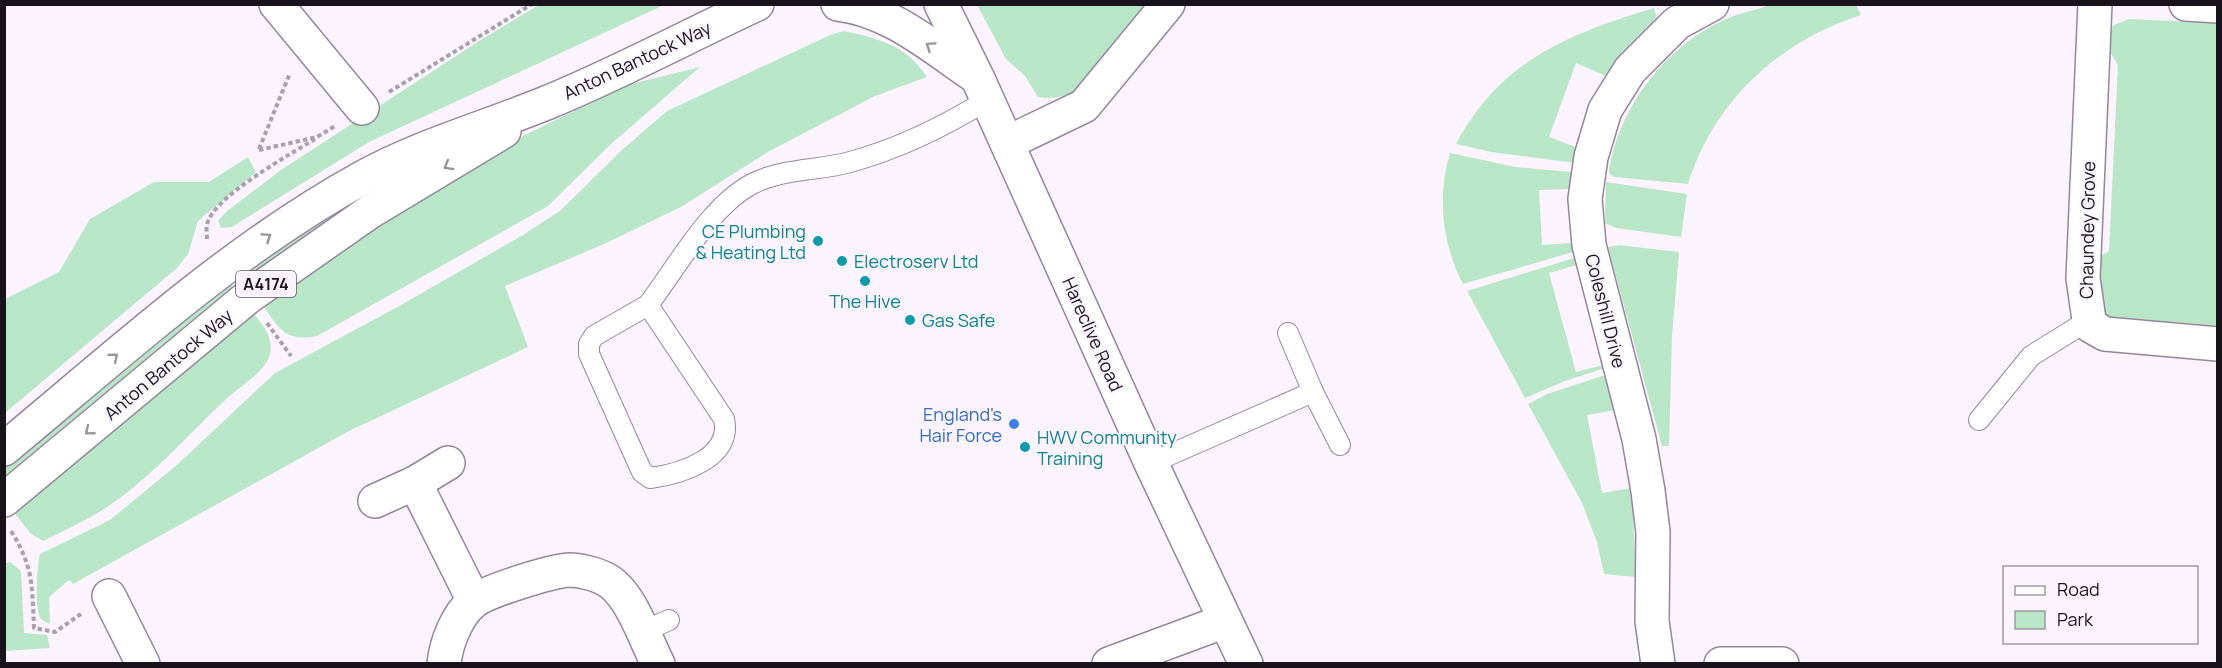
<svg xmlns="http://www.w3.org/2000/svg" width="2222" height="668" font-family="Manrope,sans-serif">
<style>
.green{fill:#bae6c8}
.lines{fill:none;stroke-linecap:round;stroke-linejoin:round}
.service-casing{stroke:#95859d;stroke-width:22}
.minor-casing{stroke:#95859d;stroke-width:36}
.trunk-casing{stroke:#95859d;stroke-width:36}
.path{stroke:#a9a2ac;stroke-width:4;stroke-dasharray:4.5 3;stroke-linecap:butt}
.service{stroke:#fff;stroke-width:20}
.minor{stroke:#fff;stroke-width:33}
.trunk{stroke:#fff;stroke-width:33}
.oneway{stroke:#989599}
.culture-dot{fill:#0f9aa8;stroke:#fbf4ff;stroke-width:2}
.shop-dot{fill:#3f7fe0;stroke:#fbf4ff;stroke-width:2}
.labels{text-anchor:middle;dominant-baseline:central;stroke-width:4.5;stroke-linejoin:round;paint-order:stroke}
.shield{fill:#fbf4ff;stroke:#5d5660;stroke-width:1.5}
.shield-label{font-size:16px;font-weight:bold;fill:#19131c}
.street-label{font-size:18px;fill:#19131c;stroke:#fbf4ff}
.culture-label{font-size:18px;fill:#0d838f;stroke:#fbf4ff;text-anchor:start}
.shop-label{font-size:18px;fill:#366cbe;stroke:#fbf4ff;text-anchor:end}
</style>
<rect width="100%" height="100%" fill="#fbf4ff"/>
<g class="green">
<path d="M539 5H664L369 142 232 227 221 228 218 221 227 211 281 170 479 41Z"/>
<path d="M977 5H1149C1131 27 1096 77 1074 91 1063 98 1050 99 1038 97L1025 76 1006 59Z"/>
<path d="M1770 5H1856L1861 15C1778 42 1714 101 1688 184L1614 177 1609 173C1618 107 1666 46 1726 19 1740 13 1756 10 1770 5Z"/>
<path d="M1654 8 1658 22 1618 61 1606 76 1576 63 1549 137 1576 147 1575 163 1491 152 1456 144C1500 61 1568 34 1654 8Z"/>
<path d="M2129 19 2217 23V326L2176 322 2166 328 2118 324 2098 310 2093 261 2109 251 2118 65 2102 39 2114 25Z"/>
<path d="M844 31C880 39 906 45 927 77L875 96 768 152 681 207 604 244 505 286 528 347 349 431 73 584 69 580 49 597 50 624C49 624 42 620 41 619 34 610 37 566 40 554L110 520 178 464 275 373 401 305 523 235 561 210 623 149 667 111 830 35Z"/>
<path d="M700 67 611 144 548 206 317 336C283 343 277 325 260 301L496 149 627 85Z"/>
<path d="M1450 153 1516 167 1572 172 1570 189 1539 190 1542 245 1571 243 1573 252 1463 284C1442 244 1437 196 1450 153Z"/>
<path d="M248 157 256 172 198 221 188 254 177 268 5 413V299L59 272 90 219 154 182H209Z"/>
<path d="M405 170 249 283 239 269Z"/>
<path d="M1606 182 1687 194 1681 237 1616 228 1605 223Z"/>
<path d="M1619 245 1679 252 1672 337 1669 446H1662L1608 247Z"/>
<path d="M1574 258 1577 265 1549 273 1576 372 1603 365 1605 368 1565 381 1525 398 1467 291Z"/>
<path d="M228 279 237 293 5 486V464Z"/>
<path d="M250 309C261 323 276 338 269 357 262 375 237 388 224 401 185 438 149 480 104 509 85 521 63 531 43 541L30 533 10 507Z"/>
<path d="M1602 376 1607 377 1616 410 1587 415 1602 493 1632 488 1636 577 1604 574 1597 542 1582 503 1528 404 1547 394Z"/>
<path d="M10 562 21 571 24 633 47 635 50 648 5 651V563Z"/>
</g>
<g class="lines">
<defs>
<g id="service">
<path d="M648 305 594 336 589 344V354L642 472 650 478C681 474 733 458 724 419L648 305C677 267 710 206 752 184 783 168 818 171 850 162 898 149 945 126 987 100"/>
<path d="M1288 333 1313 392 1340 445"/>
<path d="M1979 420 2031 356 2089 320"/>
<path d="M1151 463 1313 392"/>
<path d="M642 632 669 620"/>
</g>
<g id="minor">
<path d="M276 4 362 108"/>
<path d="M838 4C890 10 932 47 975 76"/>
<path d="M941 4 978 79 1151 463 1246 664"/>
<path d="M2095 4 2083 278 2089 320 2091 326 2105 334 2218 344"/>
<path d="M2186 4 2218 6"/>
<path d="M1007 143 1084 106 1168 4"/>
<path d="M415 483 474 601"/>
<path d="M375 501 415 483 448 463"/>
<path d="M109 596 143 664"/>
<path d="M444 664C446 643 457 615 473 602 486 591 552 571 569 570 579 570 596 574 605 579 630 591 645 639 658 664"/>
<path d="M1109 664 1225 621"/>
<path d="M1658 664 1652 621 1653 532 1648 491 1639 439 1589 245 1585 199 1591 157 1605 110 1630 70 1677 23 1712 4"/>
<path d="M1721 664H1782"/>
</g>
<g id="trunk">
<path d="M4 449C120 353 230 251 362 178 422 145 488 127 551 101 621 72 688 36 757 4"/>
<path d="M4 500 248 297 371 211 504 131"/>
</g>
</defs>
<use href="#service" class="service-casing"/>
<use href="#minor" class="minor-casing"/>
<use href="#trunk" class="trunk-casing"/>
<g class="path">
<path d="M389 92 532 4"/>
<path d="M259 149 290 73"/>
<path d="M259 150 317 137 335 126"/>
<path d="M207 239C207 235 206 229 207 225 211 198 291 154 315 139"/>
<path d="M267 323 291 356"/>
<path d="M11 531C34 567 32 588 34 628L55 632 81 614"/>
</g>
<use href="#service" class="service"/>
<use href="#minor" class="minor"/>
<use href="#trunk" class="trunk"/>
</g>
<defs><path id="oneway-chevron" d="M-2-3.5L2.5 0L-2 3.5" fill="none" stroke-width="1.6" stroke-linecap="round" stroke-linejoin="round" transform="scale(1.5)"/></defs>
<g class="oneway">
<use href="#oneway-chevron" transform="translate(930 46) rotate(-146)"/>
<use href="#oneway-chevron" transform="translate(448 166) rotate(149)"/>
<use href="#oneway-chevron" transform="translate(267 237) rotate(-34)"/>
<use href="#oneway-chevron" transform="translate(114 357) rotate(-40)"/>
<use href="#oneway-chevron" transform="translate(89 431) rotate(141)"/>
</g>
<g class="culture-dot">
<circle cx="818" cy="241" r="6"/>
<circle cx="842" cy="261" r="6"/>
<circle cx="865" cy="281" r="6"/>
<circle cx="910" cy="320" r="6"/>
<circle cx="1025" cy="447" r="6"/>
</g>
<circle class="shop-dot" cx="1014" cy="424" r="6"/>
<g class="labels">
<rect class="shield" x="236" y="271" width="60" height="26" rx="4.5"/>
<g class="shield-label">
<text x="266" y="284">A4174</text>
</g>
<g class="street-label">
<text transform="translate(637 60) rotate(-25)">Anton Bantock Way</text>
<text transform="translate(2087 230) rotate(-89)">Chaundey Grove</text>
<text transform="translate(1606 311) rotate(76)">Coleshill Drive</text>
<text transform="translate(1093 334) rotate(66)">Hareclive Road</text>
<text transform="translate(168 364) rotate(-40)">Anton Bantock Way</text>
</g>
<g class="culture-label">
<text x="806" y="231" text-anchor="end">CE Plumbing<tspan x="806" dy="21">&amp; Heating Ltd</tspan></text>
<text x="854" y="261">Electroserv Ltd</text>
<text x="865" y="301" text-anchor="middle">The Hive</text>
<text x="922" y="320">Gas Safe</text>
<text x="1037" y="437">HWV Community<tspan x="1037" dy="21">Training</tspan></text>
</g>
<g class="shop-label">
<text x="1002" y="414">England's<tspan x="1002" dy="21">Hair Force</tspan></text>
</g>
</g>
<rect width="2222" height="668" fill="none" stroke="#19131c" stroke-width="12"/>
<rect x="2003" y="566" width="195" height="78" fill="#fbf4ff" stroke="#a19aa4" stroke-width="1.5"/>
<rect x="2015" y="586" width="30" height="9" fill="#ffffff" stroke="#a19aa4" stroke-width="1.5"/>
<text x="2057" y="596" font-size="18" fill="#19131c">Road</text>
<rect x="2015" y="611" width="30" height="18" fill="#bae6c8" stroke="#a19aa4" stroke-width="1.5"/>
<text x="2057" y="626" font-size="18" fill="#19131c">Park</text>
</svg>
